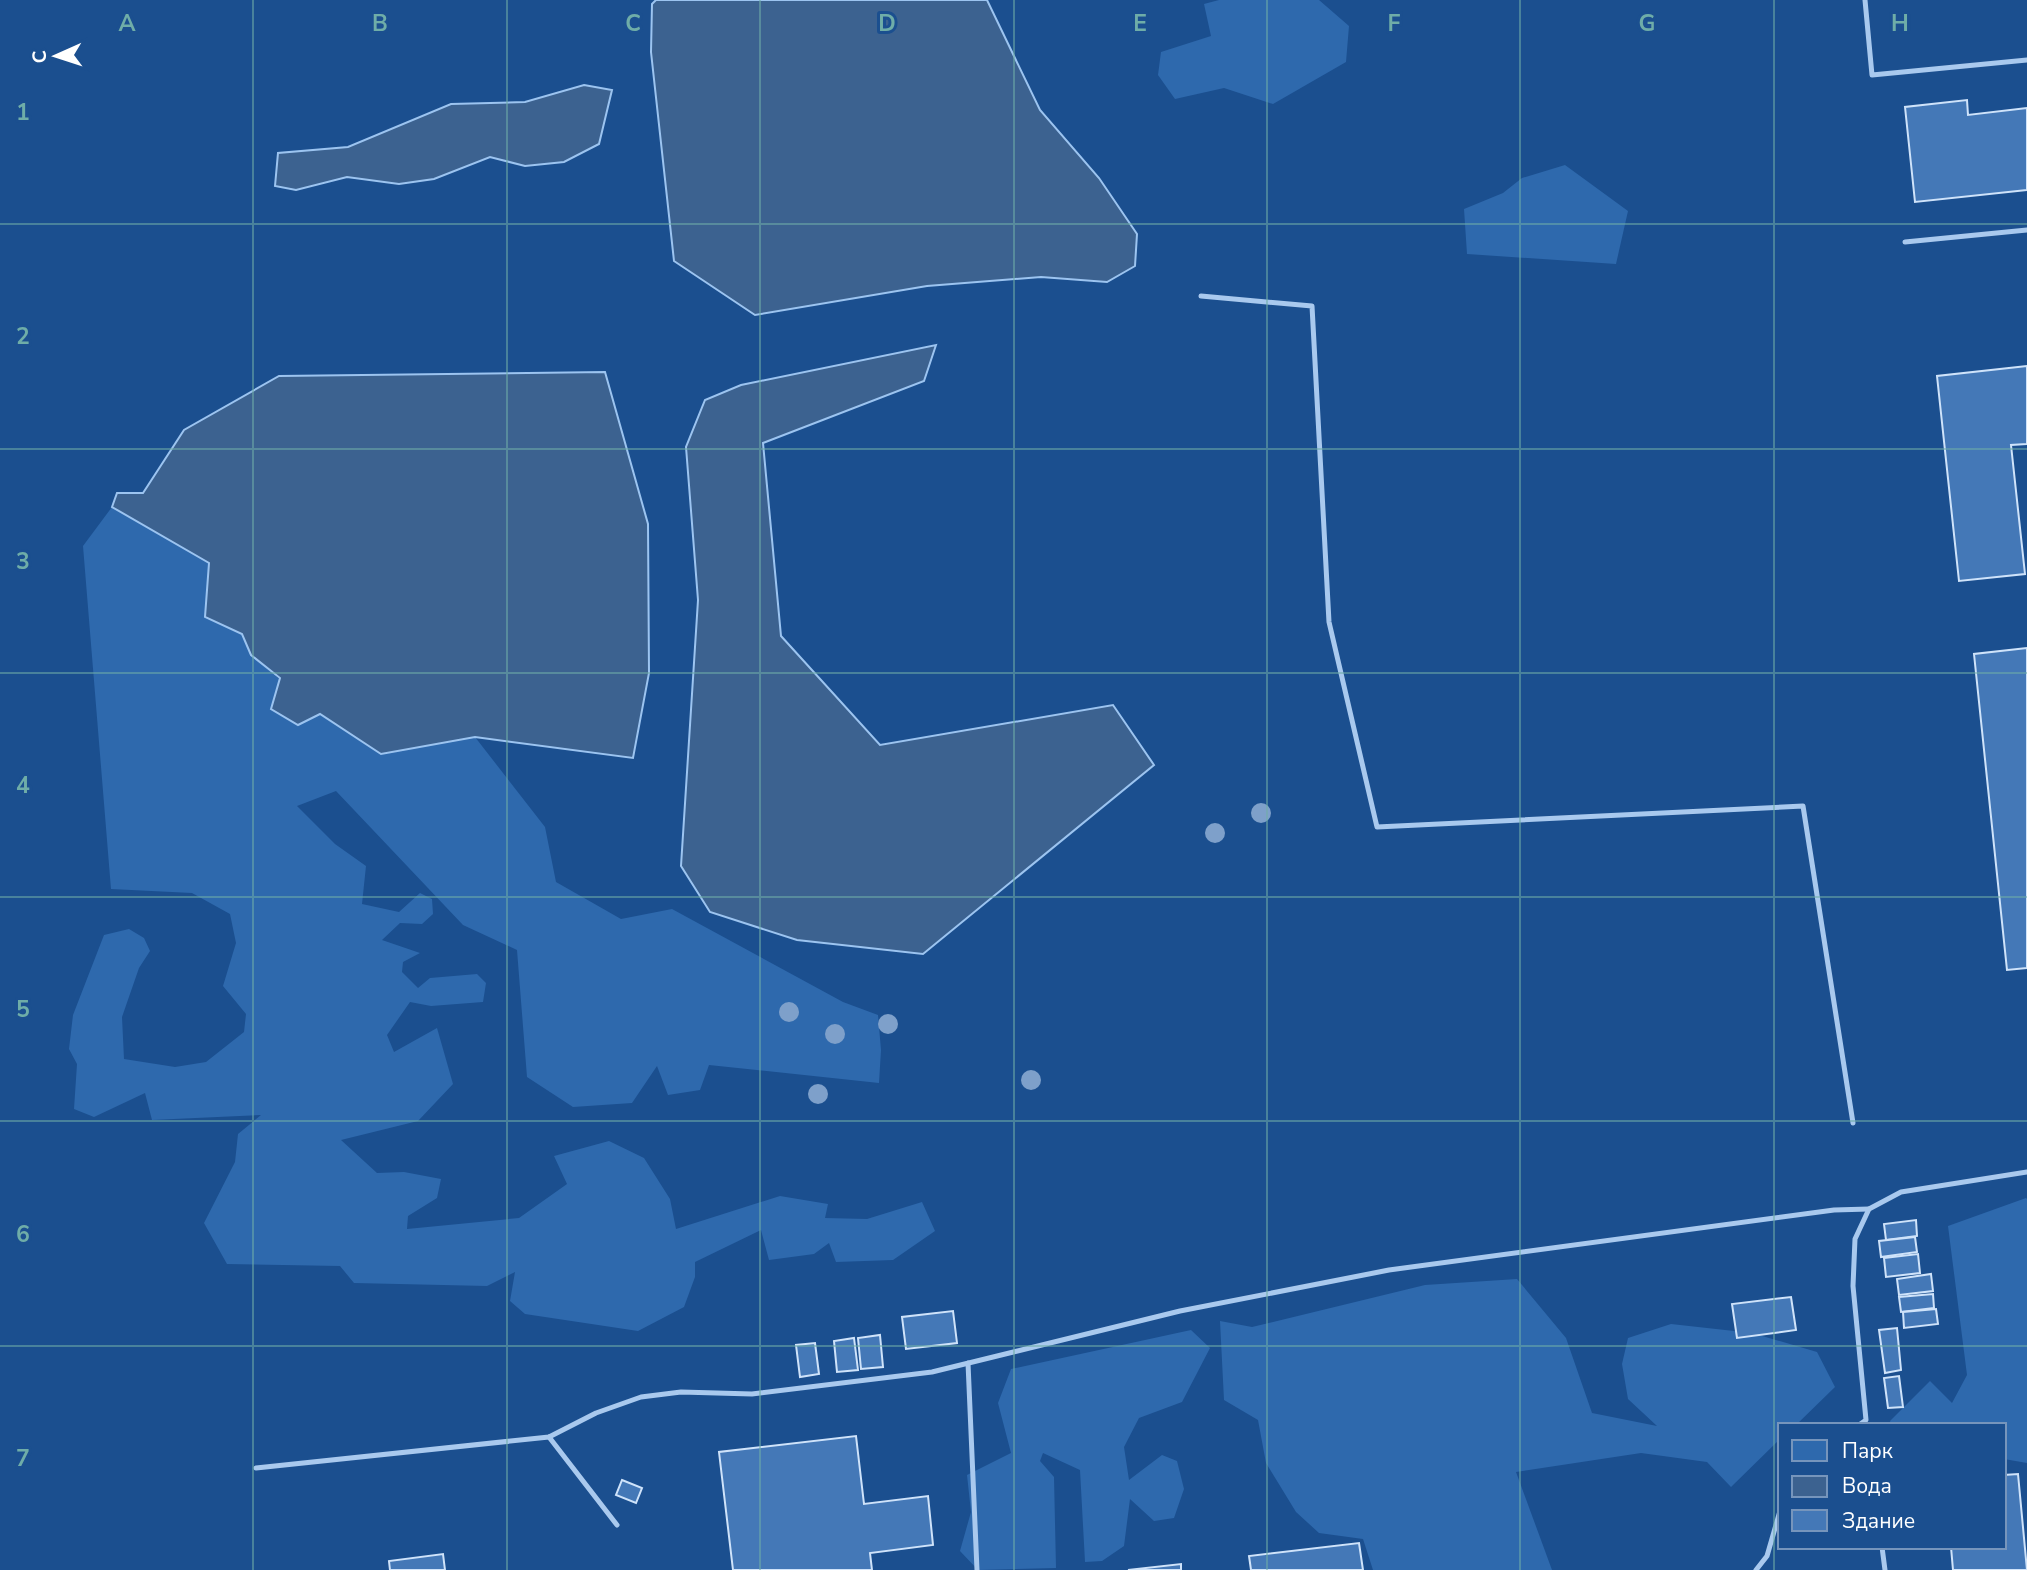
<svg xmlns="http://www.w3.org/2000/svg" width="2027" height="1570" font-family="'Nunito Sans',sans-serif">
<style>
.green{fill:#2e69ad}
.water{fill:#3c6290;stroke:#9cc4f0;stroke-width:2}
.building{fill:#4478b7;stroke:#cfe3fa;stroke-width:2}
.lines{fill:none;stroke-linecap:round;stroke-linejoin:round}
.service{stroke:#a9c9ee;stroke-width:5}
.tree{fill:#7ea0ca}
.grid{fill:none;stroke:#6fada8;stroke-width:2;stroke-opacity:0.55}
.grid-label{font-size:23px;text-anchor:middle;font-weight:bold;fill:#6fada8;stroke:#1b4f8f;stroke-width:6;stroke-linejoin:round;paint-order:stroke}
</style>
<rect width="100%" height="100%" fill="#1b4f8f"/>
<g class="green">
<path d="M1219 0H1319L1349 26 1346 62 1273 104 1224 88 1175 99 1158 75 1161 52 1211 36 1204 4Z"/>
<path d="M1565 165 1628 211 1616 264 1467 254 1464 209 1503 193 1522 178Z"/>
<path d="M112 507 209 563 205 617 242 634 251 655 320 714 381 753 475 737 545 827 556 882 621 919 672 909 843 1002 878 1015 881 1050 879 1083 709 1065 700 1090 668 1095 657 1066 632 1103 573 1107 527 1077 517 950 463 925 336 791 297 806 335 844 366 866 362 904 399 912 420 893 432 899 433 914 422 924 400 923 382 940 420 953 403 962 402 972 418 988 430 978 477 974 486 983 483 1002 431 1006 410 1002 387 1035 394 1052 437 1028 453 1084 418 1121 341 1140 377 1173 404 1172 441 1179 437 1198 408 1216 407 1229 519 1218 567 1184 554 1156 609 1141 644 1158 670 1199 676 1229 780 1196 828 1204 825 1218 867 1219 922 1202 935 1231 893 1260 836 1262 829 1243 814 1254 769 1260 761 1230 695 1262V1277L684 1307 638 1331 525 1314 510 1301 515 1272 487 1286 354 1283 340 1266 227 1264 204 1223 235 1162 238 1134 261 1115 152 1120 145 1093 94 1117 74 1109 77 1064 69 1049 73 1015 104 935 129 929 144 938 150 951 139 968 122 1017 124 1059 175 1067 206 1062 244 1032 246 1014 223 986 236 943 230 914 192 893 111 889 83 546Z"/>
<path d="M2026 1198 2027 1199V1463L2004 1459V1425H1891L1890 1421 1930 1381 1952 1403 1967 1375 1948 1226Z"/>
<path d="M1517 1279 1566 1338 1592 1413 1657 1426 1628 1399 1622 1364 1628 1338 1671 1324 1752 1333 1817 1352 1835 1387 1796 1425H1780V1439L1731 1487 1707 1462 1641 1453 1516 1472 1552 1570H1373L1363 1539 1319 1533 1296 1512 1266 1463 1258 1420 1224 1400 1220 1321 1252 1327 1425 1285Z"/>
<path d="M1191 1330 1210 1348 1182 1402 1139 1418 1124 1447 1129 1480 1162 1455 1177 1461 1184 1489 1174 1518 1154 1521 1130 1499 1124 1546 1102 1561 1085 1562 1080 1470 1043 1453 1040 1461 1054 1477 1056 1568 978 1570 960 1551 971 1512 967 1475 1011 1453 998 1403 1011 1369Z"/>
</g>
<g class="water">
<path d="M656 0H987L1040 110 1099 178 1137 234 1135 266 1107 282 1041 277 927 286 755 315 674 261 651 52 652 4Z"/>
<path d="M584 85 612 90 599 144 564 162 525 166 490 157 434 179 399 184 347 177 296 190 275 186 278 153 348 147 451 104 525 102Z"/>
<path d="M936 345 924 381 763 443 781 636 880 745 1113 705 1154 765 923 954 797 940 710 912 681 866 698 600 686 447 705 400 741 385Z"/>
<path d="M605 372 648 524 649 673 633 758 475 737 381 754 320 714 298 725 271 709 280 678 251 655 242 634 205 617 209 563 112 507 117 493H143L184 430 279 376Z"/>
</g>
<g class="building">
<path d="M1967 100 1968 115 2027 108V190L1915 202 1905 107Z"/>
<path d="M2027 366V444L2011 445 2025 574 1959 581 1937 376Z"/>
<path d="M2027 648V968L2007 970 1974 654Z"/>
<path d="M1916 1220 1917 1236 1886 1240 1884 1224Z"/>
<path d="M1915 1237 1917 1252 1881 1257 1879 1241Z"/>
<path d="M1918 1254 1920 1273 1886 1277 1884 1258Z"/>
<path d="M1931 1274 1933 1291 1899 1295 1897 1279Z"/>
<path d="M1933 1294 1934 1308 1901 1312 1899 1297Z"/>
<path d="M1791 1297 1796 1330 1737 1338 1732 1304Z"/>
<path d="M1936 1309 1938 1324 1904 1328 1903 1312Z"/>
<path d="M953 1311 957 1343 906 1349 902 1317Z"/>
<path d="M1897 1328 1901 1370 1885 1373 1879 1330Z"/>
<path d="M880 1335 883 1367 861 1369 858 1338Z"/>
<path d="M854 1338 858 1370 837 1372 834 1341Z"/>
<path d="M815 1343 819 1374 800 1377 796 1345Z"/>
<path d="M1899 1376 1903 1407 1888 1408 1884 1378Z"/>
<path d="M856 1436 864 1504 928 1496 933 1545 870 1553 872 1570H733L719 1452Z"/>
<path d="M2018 1474 2027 1570H1953L1951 1547H2004V1475Z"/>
<path d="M622 1480 642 1488 636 1503 616 1495Z"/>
<path d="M1359 1543 1363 1570H1251L1249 1556Z"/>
<path d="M443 1554 445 1570H390L389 1561Z"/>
<path d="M1181 1564V1570H1128Z"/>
</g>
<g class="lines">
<g class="service">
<path d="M1865 0 1872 75 2027 60"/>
<path d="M1905 242 2027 230"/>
<path d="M1201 296 1312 306 1329 622 1377 827 1803 806 1853 1123"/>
<path d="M968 1363 977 1570"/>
<path d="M1859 1425 1866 1420 1853 1286 1855 1239 1869 1209 1901 1192 2027 1172"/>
<path d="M549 1437 617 1525"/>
<path d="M256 1468 549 1437 596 1413 641 1397 681 1392 752 1394 932 1372 1180 1311 1389 1270 1834 1210 1869 1209"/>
<path d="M1882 1547 1885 1570"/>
<path d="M1756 1570 1767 1556 1780 1511"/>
</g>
</g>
<g class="tree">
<circle cx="1261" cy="813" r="10"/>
<circle cx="1215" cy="833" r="10"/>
<circle cx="789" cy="1012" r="10"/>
<circle cx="888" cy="1024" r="10"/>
<circle cx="835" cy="1034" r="10"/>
<circle cx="1031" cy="1080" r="10"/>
<circle cx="818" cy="1094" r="10"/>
</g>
<path class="grid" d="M253 0V1570M507 0V1570M760 0V1570M1014 0V1570M1267 0V1570M1520 0V1570M1774 0V1570M0 224H2027M0 449H2027M0 673H2027M0 897H2027M0 1121H2027M0 1346H2027"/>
<g class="grid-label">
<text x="127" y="31">A</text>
<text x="380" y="31">B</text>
<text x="633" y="31">C</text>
<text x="887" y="31">D</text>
<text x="1140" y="31">E</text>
<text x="1394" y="31">F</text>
<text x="1647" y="31">G</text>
<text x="1900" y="31">H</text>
<text x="23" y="120">1</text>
<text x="23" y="344">2</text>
<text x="23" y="569">3</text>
<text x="23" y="793">4</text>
<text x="23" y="1017">5</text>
<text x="23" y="1242">6</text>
<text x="23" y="1466">7</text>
</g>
<rect x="1778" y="1423" width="228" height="126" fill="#1b4f8f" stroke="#7695bc" stroke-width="2"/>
<rect x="1792" y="1440" width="35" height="21" fill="#2e69ad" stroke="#7695bc" stroke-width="2"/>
<text x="1842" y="1458" font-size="21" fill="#ffffff">Парк</text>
<rect x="1792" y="1476" width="35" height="21" fill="#3c6290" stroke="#7695bc" stroke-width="2"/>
<text x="1842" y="1493" font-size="21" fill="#ffffff">Вода</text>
<rect x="1792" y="1510" width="35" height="21" fill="#4478b7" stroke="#7695bc" stroke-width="2"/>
<text x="1842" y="1528" font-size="21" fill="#ffffff">Здание</text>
<g transform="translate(56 56) rotate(267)" stroke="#1b4f8f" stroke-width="5" paint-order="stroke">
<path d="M0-5L12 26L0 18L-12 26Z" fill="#ffffff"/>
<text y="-10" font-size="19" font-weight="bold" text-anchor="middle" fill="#ffffff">С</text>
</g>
</svg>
